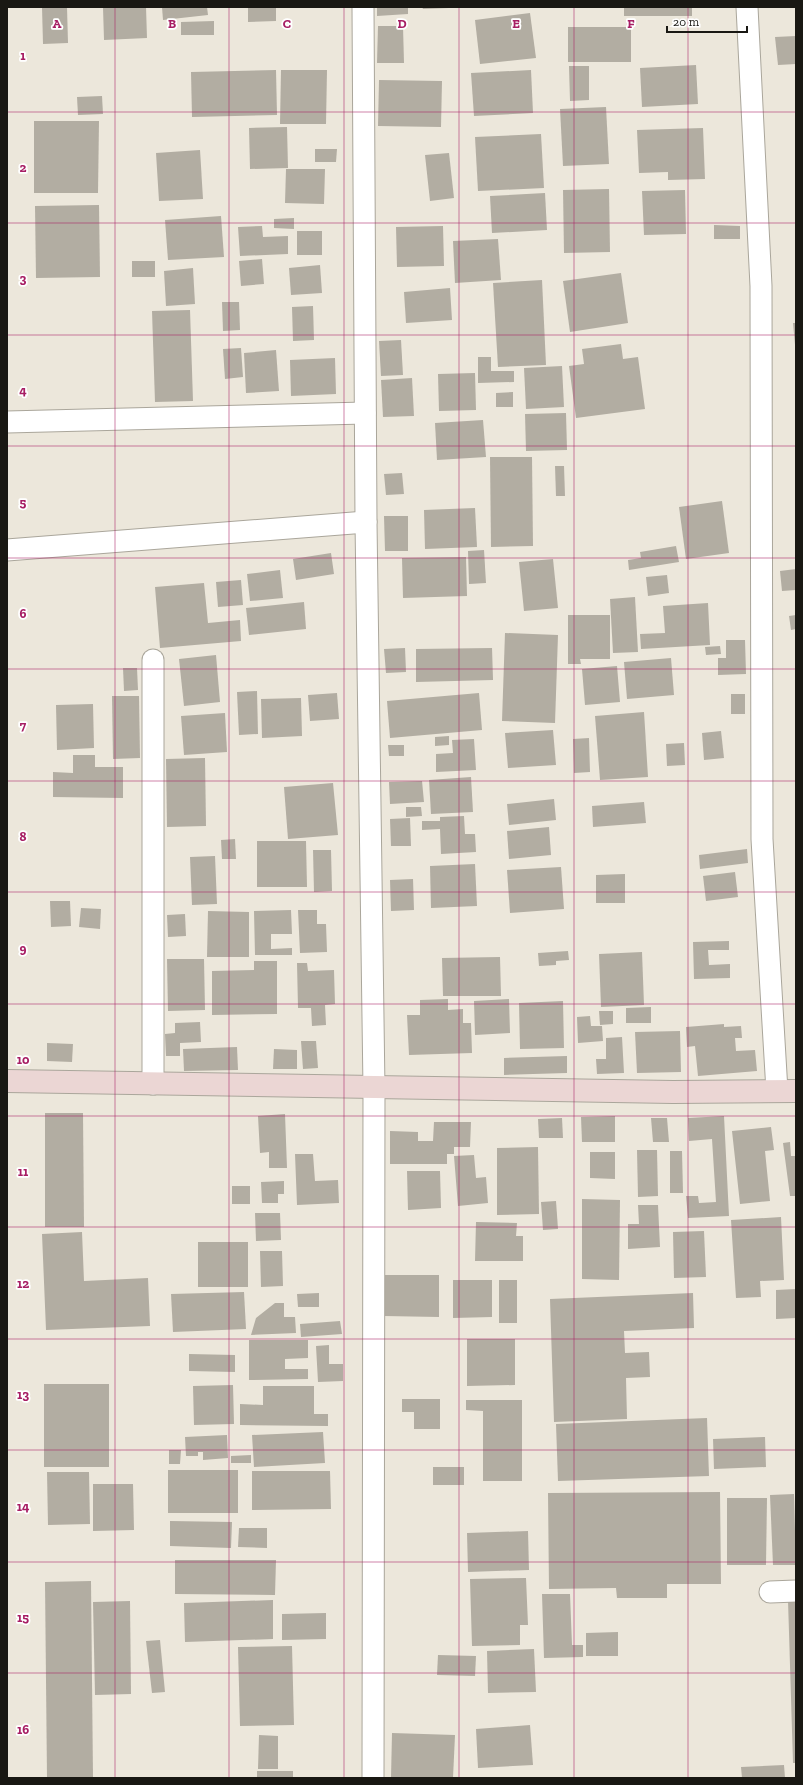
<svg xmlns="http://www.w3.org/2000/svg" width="803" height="1785" font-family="'Zilla Slab',serif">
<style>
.building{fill:#b2ada2}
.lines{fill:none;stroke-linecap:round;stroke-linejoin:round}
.street-casing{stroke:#aaa69b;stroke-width:23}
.secondary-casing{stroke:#aaa69b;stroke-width:24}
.street{stroke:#fff;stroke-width:21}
.secondary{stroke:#ebd6d4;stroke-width:22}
.grid{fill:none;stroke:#a71e64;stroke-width:1;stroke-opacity:0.55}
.grid-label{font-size:13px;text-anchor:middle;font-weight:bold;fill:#a71e64;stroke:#fff;stroke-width:3.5;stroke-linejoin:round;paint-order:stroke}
</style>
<rect width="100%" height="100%" fill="#ece7db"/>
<g class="building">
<path d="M42 7H67L68 43 43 44Z"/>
<path d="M103 7H146L147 38 104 40Z"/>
<path d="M162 7H207L208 15 163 20Z"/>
<path d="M248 7H276V21L248 22Z"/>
<path d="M377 7H408V14L377 16Z"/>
<path d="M422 7H449V8L423 9Z"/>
<rect x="624" y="7" width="68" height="9"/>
<path d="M530 13 536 58 480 64 475 20Z"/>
<path d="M214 21V35H181V22Z"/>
<path d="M378 26H403L404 63H377Z"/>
<rect x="568" y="27" width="63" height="35"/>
<path d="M796 36V64L778 65 775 37Z"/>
<path d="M696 65 698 104 642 107 640 68Z"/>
<path d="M569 66H589V100L570 101Z"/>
<path d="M276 70 277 115 192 117 191 72Z"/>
<path d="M281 70H327L326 124H280Z"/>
<path d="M531 70 533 113 474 116 471 73Z"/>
<path d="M379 80 442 81 441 127 378 126Z"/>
<path d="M102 96 103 114 78 115 77 97Z"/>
<path d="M606 107 609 164 563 166 560 109Z"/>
<path d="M34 121H99L98 193H34Z"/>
<path d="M287 127 288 168 250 169 249 128Z"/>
<path d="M703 128 705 179 668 180V172L639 173 637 130Z"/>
<path d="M541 134 544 188 478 191 475 137Z"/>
<path d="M315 149H337L336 162H315Z"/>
<path d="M200 150 203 199 159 201 156 153Z"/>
<path d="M449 153 454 198 430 201 425 155Z"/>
<path d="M286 169H325L324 204 285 203Z"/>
<path d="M609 189 610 252 564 253 563 190Z"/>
<path d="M685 190 686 234 644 235 642 191Z"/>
<path d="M545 193 547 230 492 233 490 196Z"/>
<path d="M99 205 100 277 36 278 35 206Z"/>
<path d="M221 216 224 257 168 260 165 220Z"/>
<path d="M294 218V229L274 228V219Z"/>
<path d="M714 225 740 226V239H714Z"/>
<path d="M262 226 263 237 288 236V254L240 256 238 227Z"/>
<path d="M443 226 444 266 397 267 396 227Z"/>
<rect x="297" y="231" width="25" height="24"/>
<path d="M498 239 501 280 455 283 453 241Z"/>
<path d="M262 259 264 284 241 286 239 261Z"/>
<rect x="132" y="261" width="23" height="16"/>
<path d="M320 265 322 293 291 295 289 268Z"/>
<path d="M193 268 195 304 166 306 164 271Z"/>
<path d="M621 273 628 323 570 332 563 281Z"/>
<path d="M542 280 546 365 498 367 493 283Z"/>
<path d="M450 288 452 320 406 323 404 292Z"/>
<path d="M222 302H239L240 330 223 331Z"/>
<path d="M313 306 314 340 293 341 292 307Z"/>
<path d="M190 310 193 401 155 402 152 311Z"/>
<path d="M793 323H796V344L795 345Z"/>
<path d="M401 340 403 375 381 376 379 341Z"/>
<path d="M621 344 623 359 638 357 645 409 576 418 569 366 584 364 582 349Z"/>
<path d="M241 348 243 377 225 379 223 349Z"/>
<path d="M276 350 279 391 246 393 244 353Z"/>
<path d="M478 357H491V371H514V382L478 383Z"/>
<path d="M335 358 336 394 291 396 290 360Z"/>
<path d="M562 366 564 407 526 409 524 368Z"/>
<path d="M475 373 476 410 439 411 438 374Z"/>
<path d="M412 378 414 416 383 417 381 380Z"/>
<path d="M513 392V407H496V393Z"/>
<path d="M566 413 567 450 526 451 525 414Z"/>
<path d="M483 420 486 457 437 460 435 423Z"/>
<path d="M490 457H532L533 546 491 547Z"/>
<path d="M555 466H564L565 496H556Z"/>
<path d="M402 473 404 494 386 495 384 474Z"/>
<path d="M722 501 729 553 686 559 679 507Z"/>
<path d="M475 508 477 547 425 549 424 510Z"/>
<path d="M384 516H408V551H385Z"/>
<path d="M676 546 679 562 629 570 628 560 641 558 640 552Z"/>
<path d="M484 550 486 583 469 584 468 551Z"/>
<path d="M331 553 334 574 296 580 293 559Z"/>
<path d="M466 557 467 596 403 598 402 558Z"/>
<path d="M553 559 558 608 524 611 519 562Z"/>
<path d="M796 569V590L782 591 780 571Z"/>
<path d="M280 570 283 598 250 601 247 574Z"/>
<path d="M667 575 669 593 648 596 646 577Z"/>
<path d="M241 580 243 605 218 607 216 582Z"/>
<path d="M204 583 208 623 240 620 241 641 160 648 155 587Z"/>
<path d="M635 597 638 652 613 653 610 599Z"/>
<path d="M304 602 306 629 249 635 246 608Z"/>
<path d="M708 603 710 645 641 649 640 634 665 633 663 606Z"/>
<path d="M568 615H610V659H580L581 664H568Z"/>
<path d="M796 615V629L791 630 789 616Z"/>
<path d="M505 633 558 635 555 723 502 721Z"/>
<path d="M726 640H745L746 674 718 675V658H726Z"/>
<path d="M720 646 721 654 706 655 705 647Z"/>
<path d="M405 648 406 672 386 673 384 649Z"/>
<path d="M492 648 493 680 416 682V649Z"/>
<path d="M216 655 220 702 184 706 179 659Z"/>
<path d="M671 658 674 695 627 699 624 662Z"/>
<path d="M617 666 620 702 585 705 582 669Z"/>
<path d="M123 668H137L138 690 124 691Z"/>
<path d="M257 691 258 734 239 735 237 692Z"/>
<path d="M337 693 339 719 310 721 308 695Z"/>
<path d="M479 693 482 730 390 738 387 701Z"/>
<rect x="731" y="694" width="14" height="20"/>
<path d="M112 696H139L140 758 113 759Z"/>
<path d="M301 698 302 736 262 738 261 699Z"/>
<path d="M93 704 94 748 57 750 56 705Z"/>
<path d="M644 712 648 777 600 780 595 716Z"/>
<path d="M225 713 227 752 184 755 181 716Z"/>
<path d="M553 730 556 765 508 768 505 733Z"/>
<path d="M721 731 724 758 704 760 702 733Z"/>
<path d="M449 736V745L435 746V737Z"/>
<path d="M589 738 590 772 574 773 573 739Z"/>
<path d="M474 739 476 770 436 772V754L453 753 452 740Z"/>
<path d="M684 743 685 765 667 766 666 744Z"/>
<path d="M388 745H404V756H389Z"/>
<path d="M73 755H95V767H123V798L53 797V772L73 773Z"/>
<path d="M205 758 206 826 167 827 166 759Z"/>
<path d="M471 777 473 812 431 814 429 780Z"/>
<path d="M422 781 424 802 390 804 389 782Z"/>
<path d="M333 783 338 835 288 839 284 787Z"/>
<path d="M554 799 556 820 509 825 507 804Z"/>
<path d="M644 802 646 823 593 827 592 806Z"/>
<path d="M406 807H421L422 816 406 817Z"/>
<path d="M464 816 465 834H475L476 852 441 854 440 829 422 830V821H440V817Z"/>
<path d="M410 818 411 846H391L390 819Z"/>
<path d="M549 827 551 855 509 859 507 831Z"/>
<path d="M235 839 236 859H222L221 840Z"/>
<path d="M257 841H306L307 887H257Z"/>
<path d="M747 849 748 863 700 869 699 855Z"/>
<path d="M313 850H331L332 891 314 892Z"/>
<path d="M215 856 217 904 192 905 190 857Z"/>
<path d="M475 864 477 906 431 908 430 866Z"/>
<path d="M561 867 564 909 510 913 507 870Z"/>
<path d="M735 872 738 897 706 901 703 876Z"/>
<path d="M625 874V903H596V875Z"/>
<path d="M413 879 414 910 391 911 390 880Z"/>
<path d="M50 901H70L71 926 51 927Z"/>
<path d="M81 908 101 909 100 929 79 927Z"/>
<path d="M291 910 292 934H271V949L292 948V955H255L254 911Z"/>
<path d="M298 910H317V924H326L327 952 300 953Z"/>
<path d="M208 911 249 912V957H207Z"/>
<path d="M185 914 186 936 168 937 167 915Z"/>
<path d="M729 941V950H708L709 965 730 964V978L694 979 693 942Z"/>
<path d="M568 951 569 960 556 961V965L539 966 538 953Z"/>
<path d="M642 952 644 1005 601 1007 599 954Z"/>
<path d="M500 957 501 996H443L442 958Z"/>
<path d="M167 959H204L205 1010 168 1011Z"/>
<path d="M254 961H277V1014L212 1015V971L254 970Z"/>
<path d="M297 963H307L308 971 334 970 335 1004 325 1005 326 1025 312 1026 311 1008H298Z"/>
<path d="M448 999V1010L463 1009V1023H471L472 1053 409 1055 407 1015H420V1000Z"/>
<path d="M509 999 510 1033 475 1035 474 1001Z"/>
<path d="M563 1001 564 1048 520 1049 519 1003Z"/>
<path d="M651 1007V1023H626V1008Z"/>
<path d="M599 1011H613V1024L600 1025Z"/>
<path d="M590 1016 591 1026H602L603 1041 578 1043 577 1017Z"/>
<path d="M200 1022 201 1042 180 1043V1056H166L165 1034 175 1033V1023Z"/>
<path d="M724 1024V1027L741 1026 742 1038H735L736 1051 755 1050 757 1071 698 1076 695 1046 687 1047 686 1027Z"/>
<path d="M680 1031 681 1072 637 1073 635 1032Z"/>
<path d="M622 1037 624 1073 597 1074 596 1059H606V1038Z"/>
<path d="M301 1041H316L318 1068 303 1069Z"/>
<path d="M47 1043 73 1044 72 1062 47 1061Z"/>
<path d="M237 1047 238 1070 184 1071 183 1049Z"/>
<path d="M274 1049 297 1050V1069H273Z"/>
<path d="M567 1056V1073L504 1075V1058Z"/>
<path d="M45 1113H83L84 1227H45Z"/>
<path d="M285 1114 287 1168H269V1152L260 1153 258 1116Z"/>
<path d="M615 1116V1142H582L581 1117Z"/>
<path d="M724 1116 729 1216 688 1218 686 1196H698L699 1203 716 1202 712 1139 689 1141 688 1118Z"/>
<path d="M562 1118 563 1138H539L538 1119Z"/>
<path d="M651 1118H667L669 1142H653Z"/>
<path d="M434 1122H471L470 1147H454V1154H447V1164H390V1131L418 1132V1141H433Z"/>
<path d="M771 1127 774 1150 765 1151 770 1201 740 1204 732 1131Z"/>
<path d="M790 1142 791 1156H796V1196H790L783 1143Z"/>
<path d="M538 1147 539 1214 497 1215V1148Z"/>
<path d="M637 1150H657L658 1196 638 1197Z"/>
<path d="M670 1151H682L683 1193H670Z"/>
<path d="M590 1152H615V1179L590 1178Z"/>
<path d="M295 1154H313L315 1181 338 1180 339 1203 297 1205Z"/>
<path d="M474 1155 476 1178 486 1177 488 1203 458 1206 454 1156Z"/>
<path d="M407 1171H440L441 1208 408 1210Z"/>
<path d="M284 1181V1194H278V1203H262L261 1182Z"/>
<rect x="232" y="1186" width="18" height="18"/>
<path d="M582 1199 620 1200 619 1280 582 1279Z"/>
<path d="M556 1201 558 1229 543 1230 541 1202Z"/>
<path d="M638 1205H658L660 1247 628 1249V1224H639Z"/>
<path d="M255 1213H280L281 1240 256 1241Z"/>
<path d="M781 1217 784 1280 760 1281 761 1297 736 1298 731 1220Z"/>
<path d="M476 1222 517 1223 516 1236H523V1261H475Z"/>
<path d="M704 1231 706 1277 674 1278 673 1232Z"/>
<path d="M82 1232 84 1281 148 1278 150 1326 46 1330 42 1234Z"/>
<rect x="198" y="1242" width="50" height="45"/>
<path d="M260 1251H282L283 1286 261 1287Z"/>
<path d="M383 1275H439V1317L384 1316Z"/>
<path d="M453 1280H492V1317L453 1318Z"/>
<rect x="499" y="1280" width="18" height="43"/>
<path d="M796 1289V1318L776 1319V1290Z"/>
<path d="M244 1292 246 1329 173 1332 171 1294Z"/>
<path d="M319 1293V1307H298L297 1294Z"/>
<path d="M693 1293 694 1328 624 1331 625 1353 649 1352 650 1377 626 1378 627 1419 554 1422 550 1299Z"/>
<path d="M275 1303H284V1317H295L296 1333 251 1335 256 1318Z"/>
<path d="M340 1321 342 1334 301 1337 300 1324Z"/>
<path d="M467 1339H515V1385L467 1386Z"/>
<path d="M249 1340H308V1358L285 1359V1369H308V1379L249 1380Z"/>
<path d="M329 1345V1364H343V1381L318 1382 316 1346Z"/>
<path d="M189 1354 235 1355V1372L189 1371Z"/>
<rect x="44" y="1384" width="65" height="83"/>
<path d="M233 1385 234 1424 194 1425 193 1386Z"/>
<path d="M263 1386H314V1414H328V1426L240 1425V1404L263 1405Z"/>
<path d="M402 1399H440V1429H414V1412H402Z"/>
<path d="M466 1400H522V1481H483V1411L466 1410Z"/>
<path d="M707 1418 709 1476 558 1481 556 1424Z"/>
<path d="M323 1432 325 1463 254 1467 252 1435Z"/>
<path d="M227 1435 228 1458 203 1460V1452H198V1456H186L185 1437Z"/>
<path d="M765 1437 766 1467 714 1469 713 1439Z"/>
<path d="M169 1450H181L180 1464H169Z"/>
<path d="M251 1455V1463H231V1456Z"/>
<rect x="433" y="1467" width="31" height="18"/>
<rect x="168" y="1470" width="70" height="43"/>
<path d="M252 1471H330L331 1509 252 1510Z"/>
<path d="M47 1472H89L90 1524 48 1525Z"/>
<path d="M93 1484H133L134 1530 93 1531Z"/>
<path d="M720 1492 721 1584H667V1598H617L616 1588 549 1589 548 1493Z"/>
<path d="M794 1494 796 1565H773L770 1495Z"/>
<path d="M727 1498H767L766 1565H727Z"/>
<path d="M170 1521 232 1522 231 1548 170 1546Z"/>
<path d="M239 1528H267V1548L238 1547Z"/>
<path d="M528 1531 529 1570 468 1572 467 1533Z"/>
<path d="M175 1560H276L275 1595 175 1594Z"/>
<path d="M526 1578 528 1625H520V1645L472 1646 470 1579Z"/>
<path d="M91 1581 93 1778H47L45 1582Z"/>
<path d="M542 1594H570L572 1645H583V1657L544 1658Z"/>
<path d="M273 1600V1639L185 1642 184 1603Z"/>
<path d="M788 1600H796V1763H793Z"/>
<path d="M130 1601 131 1694 95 1695 93 1602Z"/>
<path d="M326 1613V1639L282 1640V1614Z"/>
<path d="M618 1632V1656H586V1633Z"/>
<path d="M160 1640 165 1692 152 1693 146 1641Z"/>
<path d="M292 1646 294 1725 240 1726 238 1647Z"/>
<path d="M534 1649 536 1692 488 1693 487 1651Z"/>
<path d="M438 1655 476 1656 475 1676 437 1675Z"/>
<path d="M530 1725 533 1765 478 1768 476 1729Z"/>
<path d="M392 1733 455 1735 453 1778H391Z"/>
<path d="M259 1735 278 1736V1769H258Z"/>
<path d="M784 1765 785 1778H742L741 1767Z"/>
<rect x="257" y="1771" width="36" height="7"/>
</g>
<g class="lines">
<defs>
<g id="street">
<path d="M363 7 366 522 374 1089 373 1778"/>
<path d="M747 7 761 286 762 839 777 1091"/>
<path d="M7 422 365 413"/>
<path d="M7 550 366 522"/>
<path d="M153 660V1084"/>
<path d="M770 1592 796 1591"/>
</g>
<path id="secondary" d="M7 1081 673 1092 796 1091"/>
</defs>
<use href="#street" class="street-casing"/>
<use href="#secondary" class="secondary-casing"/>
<use href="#street" class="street"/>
<use href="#secondary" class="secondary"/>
</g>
<path class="grid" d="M115 7V1778M229 7V1778M344 7V1778M459 7V1778M574 7V1778M688 7V1778M7 112H796M7 223H796M7 335H796M7 446H796M7 558H796M7 669H796M7 781H796M7 892H796M7 1004H796M7 1116H796M7 1227H796M7 1339H796M7 1450H796M7 1562H796M7 1673H796"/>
<g class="grid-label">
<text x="57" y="28">A</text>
<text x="172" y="28">B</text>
<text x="287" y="28">C</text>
<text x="402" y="28">D</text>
<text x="516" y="28">E</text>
<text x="631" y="28">F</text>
<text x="23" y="60">1</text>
<text x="23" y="172">2</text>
<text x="23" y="283">3</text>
<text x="23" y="395">4</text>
<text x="23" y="507">5</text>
<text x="23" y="618">6</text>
<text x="23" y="730">7</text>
<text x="23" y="841">8</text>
<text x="23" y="953">9</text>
<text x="23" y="1064">10</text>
<text x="23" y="1176">11</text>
<text x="23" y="1288">12</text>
<text x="23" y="1399">13</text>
<text x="23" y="1511">14</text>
<text x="23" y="1622">15</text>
<text x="23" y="1734">16</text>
</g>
<rect width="803" height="1785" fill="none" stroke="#191813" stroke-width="16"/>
<path d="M667 26v6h80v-6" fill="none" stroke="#191813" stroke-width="2"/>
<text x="673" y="26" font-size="12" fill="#191813" stroke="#ffffff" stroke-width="3" paint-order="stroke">20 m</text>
</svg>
